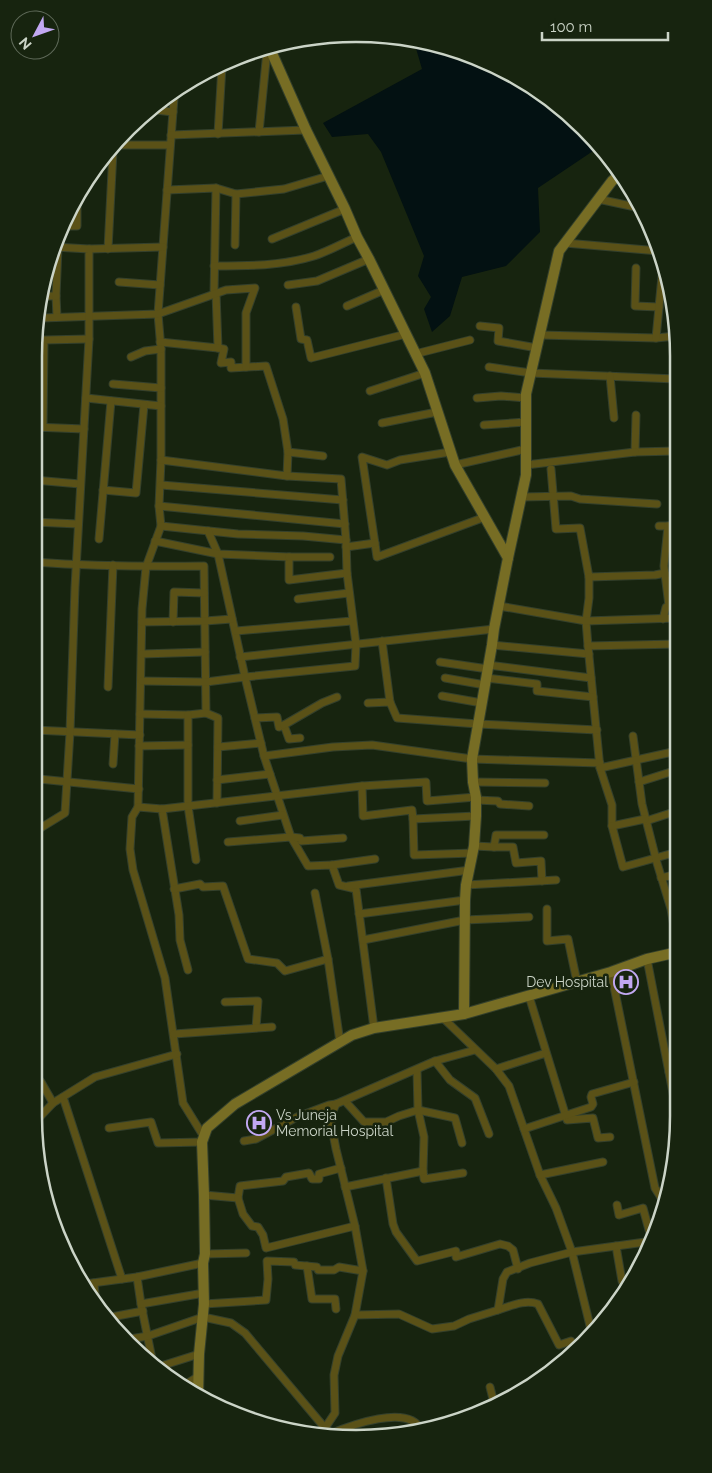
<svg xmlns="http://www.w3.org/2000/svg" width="712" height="1473" font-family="Raleway,sans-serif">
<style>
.water{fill:#031112}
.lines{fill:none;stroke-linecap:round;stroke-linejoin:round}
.street-casing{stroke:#34402c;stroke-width:9}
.secondary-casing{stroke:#34402c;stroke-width:12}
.street{stroke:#5a5117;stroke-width:7}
.secondary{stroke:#776d24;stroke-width:10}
.labels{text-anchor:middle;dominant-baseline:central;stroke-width:5;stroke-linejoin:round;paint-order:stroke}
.poi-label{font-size:14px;fill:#cbd4c7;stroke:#17240f;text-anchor:end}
.rim{fill:none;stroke:#cbd4c7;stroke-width:2.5}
</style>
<rect width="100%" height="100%" fill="#17240f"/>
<path class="water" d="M415 45 480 58 552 101 599 147 538 188 540 232 506 266 462 277 450 316 432 332 424 309 431 297 418 276 424 256 381 152 368 134 332 137 323 123 422 69Z"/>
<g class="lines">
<defs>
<g id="street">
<path d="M174 98 158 314 161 349V460L159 506 161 526 146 567 142 609 138 807 132 817 130 849 133 870 165 978 183 1103 204 1137"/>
<path d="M156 110 173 112"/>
<path d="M259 132 267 51"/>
<path d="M218 134 222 66"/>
<path d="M171 135 306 130"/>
<path d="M117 145H170"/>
<path d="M216 188 236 194"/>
<path d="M167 190 216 188 214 294"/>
<path d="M598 199 640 208"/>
<path d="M63 226H77V205"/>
<path d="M272 239 345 209"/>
<path d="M565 243 659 251"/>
<path d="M235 245 236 194 284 189 328 176"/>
<path d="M89 249 163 247"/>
<path d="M108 249 113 151"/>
<path d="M214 266C248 266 282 266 314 256 329 251 343 243 357 237"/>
<path d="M636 268 635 306 659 307"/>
<path d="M119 282 160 285"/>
<path d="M288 285 317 281 369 259"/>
<path d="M216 293 218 348 224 349 221 363 231 362V368L266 366 283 419 288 452 287 476"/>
<path d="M46 296H56L57 317"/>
<path d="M56 296 58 247"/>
<path d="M347 306 384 290"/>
<path d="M296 307 301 339 307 340 311 358 406 334"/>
<path d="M41 318 158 314 226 290 255 288 246 313V367"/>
<path d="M480 326 499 328 498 341 537 348"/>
<path d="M540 335 656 338 676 336"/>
<path d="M656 338 663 266"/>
<path d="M160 342 218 348"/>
<path d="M415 354 470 340"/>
<path d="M131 357 145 351 161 349"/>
<path d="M489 367 531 373 676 379"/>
<path d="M610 376 614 418"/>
<path d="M34 383 43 384"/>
<path d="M113 384 161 388"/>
<path d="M370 391 425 373"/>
<path d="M86 398 161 406"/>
<path d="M477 398 501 396 526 398"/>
<path d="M636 415 635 452 676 451"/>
<path d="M382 423 437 412"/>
<path d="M484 425 526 422"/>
<path d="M34 427 84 429"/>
<path d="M43 427 44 340 89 339"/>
<path d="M288 452 323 456"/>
<path d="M450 452 400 460 387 465 362 457 377 557 485 517"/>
<path d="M455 465 526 449"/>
<path d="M526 465 635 452"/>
<path d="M551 469 556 529 580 528 589 577 655 575 665 573"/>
<path d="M34 480 80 484"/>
<path d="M161 485 343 500"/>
<path d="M103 490 136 493 144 405"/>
<path d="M521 497 571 496 580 499 657 504"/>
<path d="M159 506 345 524"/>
<path d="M34 522 78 524"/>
<path d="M161 526 238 534 303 536 346 540"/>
<path d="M659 526H676"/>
<path d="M208 531 218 554 245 677 264 756 291 837 308 866 332 865 339 885 356 889 374 1028"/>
<path d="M99 539 111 401"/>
<path d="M155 541 218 554 289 557V580L347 573"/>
<path d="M346 547 375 543"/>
<path d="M289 557H330"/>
<path d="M34 562C90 566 147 567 204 566L206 713"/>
<path d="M589 577V598L586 621 588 646 677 644"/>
<path d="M298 599 349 593"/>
<path d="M499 606 586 621 677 618"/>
<path d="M663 619 666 607 669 606 664 566 668 526"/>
<path d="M142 622 205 621 232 619"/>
<path d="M173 622 174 592 204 593"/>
<path d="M236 631 352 621"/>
<path d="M382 641 390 702"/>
<path d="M492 645 589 654"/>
<path d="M588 646 600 768 612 805V826L623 867 677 852"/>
<path d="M142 654 205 652"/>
<path d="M240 657 494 629"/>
<path d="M440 662 488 669"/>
<path d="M488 665 591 678"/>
<path d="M445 678 485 685"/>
<path d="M486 678 537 684V691L593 697"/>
<path d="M142 681 206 682 245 677 355 666 356 644 347 573 346 540 341 479 287 476 161 460"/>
<path d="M108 687 113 565"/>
<path d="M442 696 482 703"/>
<path d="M368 703 390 702 397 718 478 724 597 730"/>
<path d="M140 714 188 715 206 713 218 718 217 803"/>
<path d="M188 715V806L196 860"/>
<path d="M255 718 277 717 279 727 284 725 289 739 300 738"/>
<path d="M284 725 322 703 337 697"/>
<path d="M34 730 140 735"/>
<path d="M633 736 642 804 657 863 671 909 678 950"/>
<path d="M139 746 188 745"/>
<path d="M218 747 261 743"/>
<path d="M264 756 333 747 372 745 472 759 600 763"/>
<path d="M113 764 115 734"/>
<path d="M600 768 677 751"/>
<path d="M34 775 39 779 139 789"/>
<path d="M217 780 270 774"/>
<path d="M473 782 545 783"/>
<path d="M639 782 677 770"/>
<path d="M362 786 363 816 412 810 413 819 476 816"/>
<path d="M476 800 498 801 500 804 529 806"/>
<path d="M138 807 162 809 179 915 180 940 188 970"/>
<path d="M162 809 362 786 426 782 427 801 476 797"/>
<path d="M413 819 414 855 473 853"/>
<path d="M240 821 283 815"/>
<path d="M646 821 677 811"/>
<path d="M612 826 645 819"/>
<path d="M34 832 65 813 70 732 75 587 89 339V249L55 247"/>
<path d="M228 842 291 837 300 838 301 841 343 838"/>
<path d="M474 846 494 847 496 835H544"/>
<path d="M494 847H513L516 863 541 861 542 881"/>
<path d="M332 865 375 859"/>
<path d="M661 878 677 874"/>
<path d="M466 885 556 880"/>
<path d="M348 886 470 870"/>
<path d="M174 889 200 884 203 887 223 886 248 959 277 963 285 971 328 959 340 1042"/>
<path d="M315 893 328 959"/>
<path d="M547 909V941L568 939 577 982"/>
<path d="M359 914 465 900"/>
<path d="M363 940 465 920 529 917"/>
<path d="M647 959 678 1119"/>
<path d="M611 972 655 1188 662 1199"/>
<path d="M529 996 567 1120 593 1118 598 1138 610 1137"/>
<path d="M225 1002 258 1001 256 1028"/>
<path d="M442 1017 496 1069 509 1086 540 1175 556 1208 572 1252 592 1334"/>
<path d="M174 1034 272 1027"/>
<path d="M435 1061 450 1080 475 1098 489 1134"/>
<path d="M496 1069 546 1053"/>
<path d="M417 1070 418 1110 424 1137 423 1171 424 1179 463 1173"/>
<path d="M669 1072 678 1071"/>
<path d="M34 1073 41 1082 53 1103"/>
<path d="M63 1097 122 1279"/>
<path d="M345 1101 364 1122H386L399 1116 418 1110 455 1118 462 1143"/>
<path d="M35 1122 53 1103 95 1077 177 1054"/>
<path d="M109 1128 151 1122 158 1143 202 1142"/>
<path d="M524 1129 591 1107 593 1104 591 1097 592 1094 634 1082"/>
<path d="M244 1141 256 1139 297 1117 329 1105 336 1104"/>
<path d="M540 1175 603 1162"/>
<path d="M386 1178 393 1224 396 1232 417 1261 456 1251V1257L500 1244 508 1246 513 1250 518 1269"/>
<path d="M345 1187 423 1171"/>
<path d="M204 1195 238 1198 240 1186 283 1181 286 1177 309 1173 312 1179H319V1174L341 1168"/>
<path d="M238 1198 243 1214 252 1226 258 1227 263 1235 266 1248 355 1226"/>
<path d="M617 1205 619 1215 643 1208 652 1241"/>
<path d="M616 1246 622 1281H629"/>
<path d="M205 1254 246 1253"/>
<path d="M307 1266 312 1299H335L336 1309"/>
<path d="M137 1277 141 1304 152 1359"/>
<path d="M94 1283 96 1305"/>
<path d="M85 1284 137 1277 203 1263"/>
<path d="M141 1304 204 1293"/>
<path d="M204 1304 266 1300 268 1279 267 1261 294 1262 295 1265 317 1267 318 1270H334L339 1267 363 1271"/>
<path d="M498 1310C511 1306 525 1299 538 1304L559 1345 571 1341 572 1350"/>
<path d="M355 1315 399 1314 432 1329 454 1326 469 1319 498 1310 503 1279 507 1272 530 1263 572 1252 653 1241"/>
<path d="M106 1318 143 1311"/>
<path d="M130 1339 148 1336 203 1317 231 1323 245 1333 330 1434"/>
<path d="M161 1366 199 1354"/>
<path d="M183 1386 199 1376"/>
<path d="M490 1387 495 1407"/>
<path d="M325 1428 335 1413 334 1375 338 1356 355 1315 363 1271 355 1226 336 1149 330 1118 336 1104 435 1061 475 1050"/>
<path d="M330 1434C349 1426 409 1403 421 1430"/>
</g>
<g id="secondary">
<path d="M271 51 306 130 345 209 357 237 369 259 425 373 455 465 508 558 494 629 492 645 472 759 473 782 476 797V816L474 846 466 885 465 900 464 1014"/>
<path d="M508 558 526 475V394L559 251 612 181 620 174"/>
<path d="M198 1397 199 1354 204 1304 203 1263 205 1254 204 1195 202 1142 207 1128 235 1104 352 1035 374 1028 464 1014 611 972 647 959 678 952"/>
</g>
</defs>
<use href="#street" class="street-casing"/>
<use href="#secondary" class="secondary-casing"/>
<use href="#street" class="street"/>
<use href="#secondary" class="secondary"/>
</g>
<defs>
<symbol id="hospital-ring" viewBox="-11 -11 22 22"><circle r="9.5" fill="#17240f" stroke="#c2a8f2" stroke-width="1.5"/><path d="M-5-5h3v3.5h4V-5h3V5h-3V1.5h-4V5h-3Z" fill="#c2a8f2"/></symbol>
</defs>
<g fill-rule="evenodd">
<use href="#hospital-ring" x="612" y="968" width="28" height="28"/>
<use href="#hospital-ring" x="245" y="1109" width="28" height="28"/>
</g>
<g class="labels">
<g class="poi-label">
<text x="608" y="982">Dev Hospital</text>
<text x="276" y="1115" text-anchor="start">Vs Juneja<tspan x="276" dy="16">Memorial Hospital</tspan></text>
</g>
</g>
<path d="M0 0H712V1473H0ZM356 42H356A314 314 0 0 1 670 356V1116A314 314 0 0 1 356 1430H356A314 314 0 0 1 42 1116V356A314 314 0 0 1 356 42Z" fill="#17240f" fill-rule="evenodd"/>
<path class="rim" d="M356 42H356A314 314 0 0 1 670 356V1116A314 314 0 0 1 356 1430H356A314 314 0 0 1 42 1116V356A314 314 0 0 1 356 42Z"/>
<g transform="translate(35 35) rotate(229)"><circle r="24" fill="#17240f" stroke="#5f6a59"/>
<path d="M0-4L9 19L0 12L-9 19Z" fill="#c2a8f2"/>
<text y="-8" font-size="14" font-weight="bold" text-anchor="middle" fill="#cbd4c7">N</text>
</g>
<path d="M542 32v8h126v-8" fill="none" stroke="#cbd4c7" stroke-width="2.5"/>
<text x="550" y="32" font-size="15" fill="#cbd4c7" stroke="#17240f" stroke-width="4" paint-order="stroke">100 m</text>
</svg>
